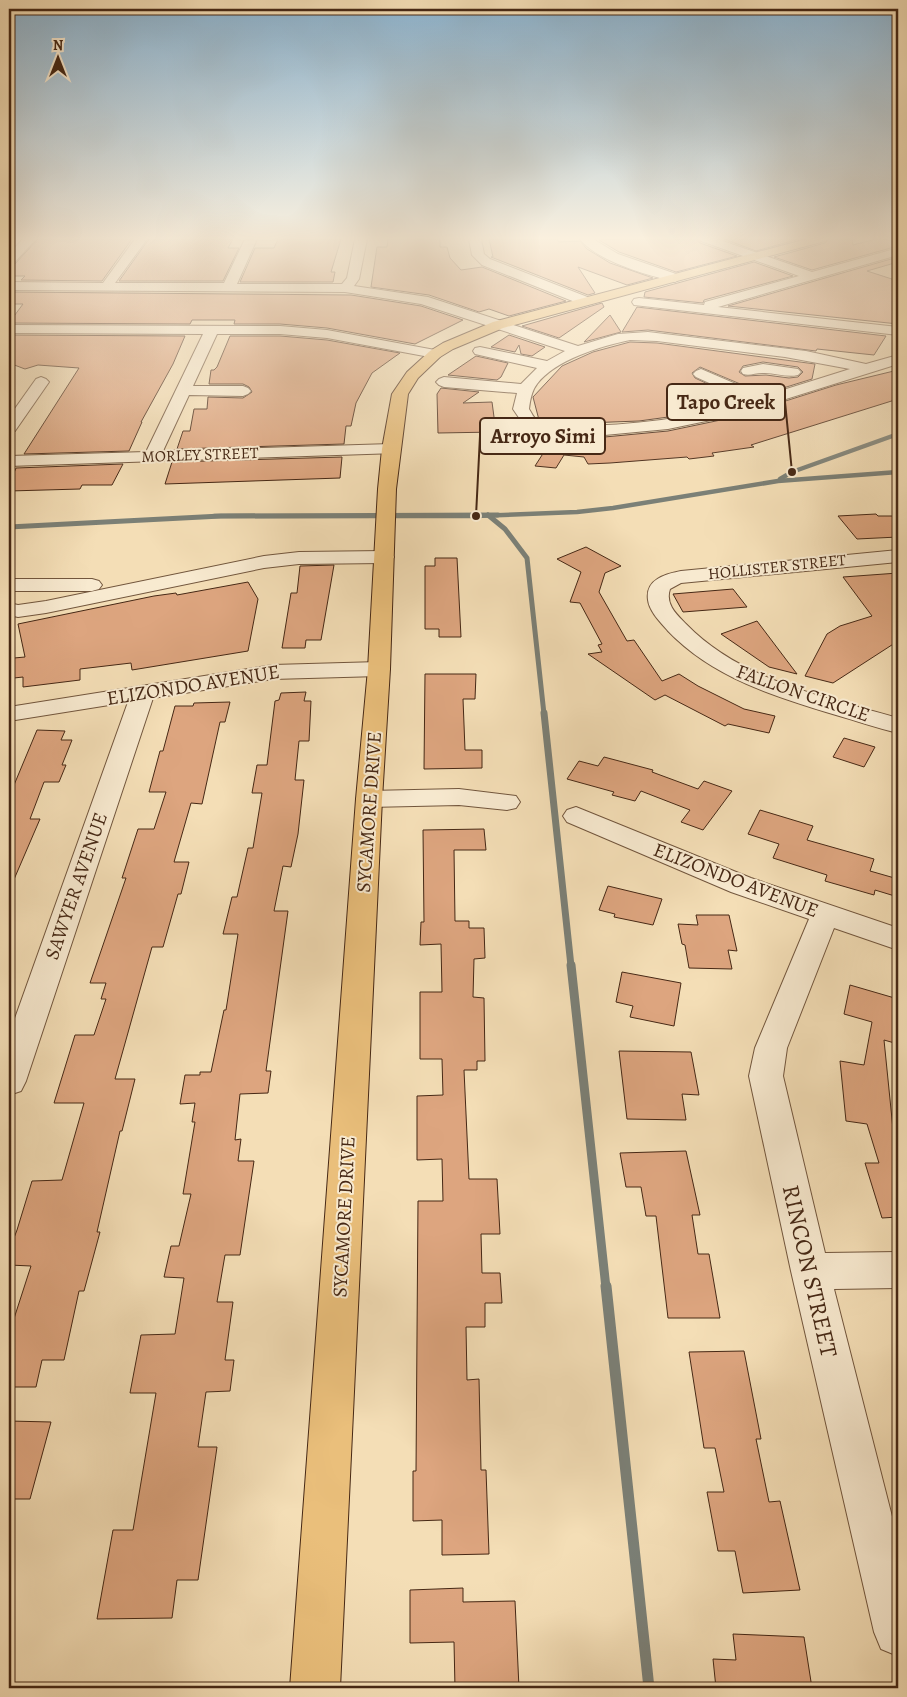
<svg xmlns="http://www.w3.org/2000/svg" width="907" height="1697" font-family="Alegreya,serif">
<style>
.lines{fill:none;stroke-linecap:round;stroke-linejoin:round}
.stream-far4{stroke:#7b8077;stroke-width:4.5}
.stream-far3{stroke:#7b8077;stroke-width:5}
.stream-far2{stroke:#7b8077;stroke-width:7}
.stream-far1{stroke:#7b8077;stroke-width:9}
.stream{stroke:#7b8077;stroke-width:11}
.building{fill:#dda57f;stroke:#462815;fill-rule:evenodd}
.minor-casing{stroke:#72563d;stroke-width:2}
.major-casing{stroke:#462815;stroke-width:2}
.minor{fill:#f8ead0;fill-rule:evenodd}
.major{fill:#eabf7b;fill-rule:evenodd}
.labels{text-anchor:middle;dominant-baseline:central;stroke-width:4;stroke-linejoin:round;paint-order:stroke}
.far-street-label{font-size:16px;fill:#462815;stroke:#f8ead0}
.street-label{font-size:20px;fill:#462815;stroke:#f8ead0}
.near-street-label{font-size:24px;fill:#462815;stroke:#f8ead0}
.leader{fill:none;stroke:#462815;stroke-width:2}
.callout-dot{fill:#462815;stroke:#f8ead0;stroke-width:2}
.callout{fill:#f8ead0;stroke:#462815;stroke-width:2}
.callout-label{font-size:21px;text-anchor:middle;font-weight:bold;fill:#462815}
</style>
<rect width="100%" height="100%" fill="#f4deb6"/>
<filter id="stains"><feTurbulence type="fractalNoise" baseFrequency=".004" numOctaves="4"/><feColorMatrix values="0 0 0 0 .2 0 0 0 0 .09 0 0 0 0 .02 0 0 0 .5 -.17"/></filter>
<radialGradient id="worn" r=".72"><stop offset=".6" stop-color="#630" stop-opacity="0"/><stop offset="1" stop-color="#630" stop-opacity=".3"/></radialGradient>
<g class="lines">
<g class="stream-far4">
<path d="M780 479 792 472 898 434"/>
<path d="M488 515 490 516"/>
<path d="M214 516H476L577 512 613 508 778 481 898 472"/>
</g>
<g class="stream-far3">
<path d="M488 515 505 529 527 558 544 714"/>
<path d="M9 527 221 516 498 515"/>
</g>
<path class="stream-far2" d="M544 713 571 966"/>
<path class="stream-far1" d="M571 965 606 1288"/>
<path class="stream" d="M606 1286 649 1688"/>
</g>
<g class="building">
<path d="M38 239H132L102 281 21 280 25 276H9V267L14 265Z"/>
<path d="M149 239H233L228 248H239L223 281H119Z"/>
<path d="M278 239H341L331 272H335L333 282H240L255 248H274Z"/>
<path d="M388 239H440V247H447L450 258 461 270 482 267 566 301 509 316 489 309 479 312 429 295 371 287 377 247H387Z"/>
<path d="M489 239H557L559 242 580 241 587 249 610 263 653 278 627 285 578 267 595 293 588 295 491 257H493Z"/>
<path d="M623 239H697L700 243 737 256 676 272 619 252 599 240Z"/>
<path d="M724 239H799L756 251Z"/>
<path d="M829 239H852L853 245 876 239H885L898 243V246L812 270 774 257 825 243Z"/>
<path d="M898 257V262L867 271 898 281V324L728 306Z"/>
<path d="M754 262 793 276 704 300 703 303 644 297 645 292Z"/>
<path d="M9 292 351 295 421 306 463 320 415 344 327 328 280 324H234L235 320H192L190 324 9 323 23 304H9Z"/>
<path d="M602 303 604 307 559 338 522 326Z"/>
<path d="M637 307 886 336 874 355 817 349 816 351 648 330 622 332Z"/>
<path d="M610 315 621 332 584 342Z"/>
<path d="M9 335 185 336 173 364 141 422H142L129 451 24 454 79 368 38 365 25 369 9 363Z"/>
<path d="M509 335 545 347 532 356 521 354 519 345 515 352 491 347Z"/>
<path d="M230 336H280L327 340 400 353 372 373 356 403 351 426H346L344 444 177 449 183 431H190L194 409H207L208 397 243 398 252 392 249 387 243 384H209L211 370H214L217 367Z"/>
<path d="M630 342 657 343 815 364 812 379 764 394 700 367 692 373 695 378 744 401 683 415 639 421 559 424 546 423 539 420 533 397 562 366 593 352ZM763 362 798 367 803 372 798 377 789 378 766 375 745 376 739 372 743 366Z"/>
<path d="M476 356 508 363 501 377 497 380 448 375Z"/>
<path d="M898 370V399L751 445 754 447 712 453 714 456 689 459 687 457 610 463 588 464 584 457 564 455 556 468 535 466 553 438H594L668 431 735 417 836 385Z"/>
<path d="M441 388 479 392 463 403 492 402 496 432 438 433 437 394Z"/>
<path d="M342 457 340 478 165 484 172 462Z"/>
<path d="M123 464 112 485H82L80 489 9 491V485L16 468Z"/>
<path d="M876 514 878 516H898V537L857 539 838 516Z"/>
<path d="M586 547 621 566 605 573 599 592 627 641 634 640 662 681 679 674 698 686 744 709 775 716 769 733 728 724 725 726 665 695 655 700 588 654 602 652 598 645 602 644 580 603 570 602 581 572 557 559Z"/>
<path d="M435 558H457L461 637H439V629H425V566H435Z"/>
<path d="M334 565 321 640H306L305 648H282L291 593H297L300 566Z"/>
<path d="M898 573V641L833 683 805 676 827 634 840 626 872 616 843 577Z"/>
<path d="M248 582 258 599 248 651 132 670 131 663 80 669V680L23 687V677L14 678V658L25 657 18 624 154 596 176 593 177 595Z"/>
<path d="M733 589 747 607 683 612 673 594Z"/>
<path d="M757 621 797 674 769 667 721 634Z"/>
<path d="M425 674H476L475 699H463L465 750H482V768L424 769Z"/>
<path d="M306 692 304 701H311L309 741H299L295 780H304L298 834 291 867 283 866 274 911H288L266 1071H271L268 1093 240 1094 235 1140 241 1139 238 1161H254L240 1255H225L217 1302H233L225 1360H234L230 1391 206 1392 198 1447H217L198 1580H177L172 1618 97 1619 113 1530H133L156 1393H130L141 1335 175 1334 184 1278 164 1277 171 1246H179L191 1194H183L195 1122H192L195 1103 180 1104 185 1075H200V1072H211L224 1010H226L238 934H223L232 897H237L248 848H253L262 793H252L257 765H267L275 701 279 700 281 693Z"/>
<path d="M230 702 225 722H220L202 804 191 803 174 862H189L181 894H178L163 947H152L115 1079H135L122 1131H120L97 1232H100L84 1291H79L64 1360H42L36 1387H9V1334L31 1266 9 1265V1251L17 1230 32 1181 62 1180 84 1103H54L75 1035H94L106 999H101L106 983H90L126 878H122L138 829H154L166 792H149L160 751H163L175 706H193L194 703Z"/>
<path d="M37 730 65 731 61 740H72L62 765H66L59 782H44L30 819H40L9 891V797Z"/>
<path d="M844 738 875 747 864 767 833 757Z"/>
<path d="M604 757 653 770 652 772 698 789 704 781 732 791 703 830 681 822 690 810 641 791 635 801 612 795 614 792 567 779 579 761 598 766Z"/>
<path d="M760 810 813 826 807 840 874 859 870 871 898 879V897L875 890 874 895 825 881 827 875 773 858 779 844 748 834Z"/>
<path d="M484 829 486 850H454L455 921H469V928H484L485 958 474 959 473 997 484 998 485 1061H477V1070H464L469 1179H497L500 1234H481L482 1273H500L502 1303H485V1327H466L467 1380 479 1379 481 1470H486L489 1554 442 1555V1520L413 1521V1471H416L418 1201H443L442 1159 417 1160V1096L443 1095 442 1059H420V992H442L441 944 420 945 421 922H424L423 830Z"/>
<path d="M608 886 662 899 653 925 614 917 615 914 599 910Z"/>
<path d="M696 915H729L737 951 728 950 732 969 689 968 685 945 682 944 678 924 698 925Z"/>
<path d="M622 972 681 983 674 1026 630 1017 633 1006 616 1002Z"/>
<path d="M850 985 898 999V1044L884 1040 894 1139H898V1217L882 1218 865 1163H879L867 1124 846 1121 840 1061 864 1065 872 1022 844 1014Z"/>
<path d="M619 1051 691 1052 699 1095 682 1094 686 1120 627 1119Z"/>
<path d="M686 1151 700 1215H692L698 1254H709L720 1318H668L656 1216H646L641 1187H626L620 1153Z"/>
<path d="M744 1351 761 1439H756L769 1502 780 1501 800 1590 743 1593 735 1551H718L707 1492H724L715 1448H704L689 1352Z"/>
<path d="M9 1421 51 1422 30 1499H9Z"/>
<path d="M463 1588V1602L515 1601 519 1688H455L454 1642 410 1643V1590Z"/>
<path d="M733 1634 804 1637 812 1688H716L713 1659 736 1660Z"/>
</g>
<g class="lines">
<defs>
<g id="minor">
<path d="M23 239H36L13 264 9 265V254Z"/>
<path d="M135 239H147L115 283H224L245 239H257L237 284H342L347 278 355 239H367L359 279 354 286 428 297 578 346 618 334 648 332 806 351 866 364 898 355V364L735 415 668 429 594 436H551L526 428 513 409 517 393 444 387 439 385 436 382 439 379 444 377 521 384 537 368 475 354 473 351 475 348 480 347 547 361 565 351 421 304 345 292 9 290V282L103 283ZM630 340 657 341 785 357 850 369 764 396 701 369 696 371 693 374 696 377 749 401C692 418 631 426 572 426 561 426 546 428 538 421 534 419 531 412 529 409 530 400 532 390 537 384 555 360 601 346 630 340Z"/>
<path d="M469 239H481L484 254 490 259 590 298 592 301 590 304H580L482 265 472 255Z"/>
<path d="M580 239H593L618 254 679 275 681 278 675 282C648 275 598 262 580 239Z"/>
<path d="M699 239H717L812 272 898 248V255L718 307 898 327V335L634 305 632 302 634 299 639 298 704 305 705 302 799 276 701 241Z"/>
<path d="M9 325 280 326 327 330 435 350 440 351 442 354 440 357 435 358 327 338 280 334H217L193 386H243L248 388 251 391 248 394 243 396 189 395 163 451 391 444 397 445 400 449 397 453 9 466V456L146 452 203 334 9 333Z"/>
<path d="M763 364 798 369 801 372 798 375C786 378 774 372 762 373 755 373 750 376 743 374L741 371 743 368Z"/>
<path d="M41 377 46 379 49 382 15 431 9 433V417L36 379Z"/>
<path d="M898 550V562L681 583 670 589C665 604 676 614 686 624 741 681 826 697 898 718V733C877 728 857 721 836 715 776 697 713 678 668 631 661 623 649 611 648 600 645 579 666 574 681 571Z"/>
<path d="M384 551 391 553 394 557 391 561 384 563 299 564 264 568 46 613 18 617 9 615V603L18 605 46 601 264 556 299 552Z"/>
<path d="M9 579H92L99 581 102 585 99 589 92 591H9Z"/>
<path d="M379 662 387 664 390 669 387 674 379 676 273 679 153 698 26 1081 21 1091 9 1095V1035L128 702 9 721V707L273 665Z"/>
<path d="M459 789 516 796 520 802 516 808 507 810 459 805 369 807 360 805 356 799 360 793 369 791Z"/>
<path d="M576 807 751 878 898 928V950L834 928 787 1048 783 1076 825 1253 898 1252V1288L834 1289 898 1540V1656L881 1649 874 1632 791 1271 749 1076 755 1048 809 919 731 892 567 822 563 816 567 810Z"/>
</g>
<path id="major" d="M807 239H827L825 241 503 328 453 349 440 357 418 378 408 394 396 489 390 669 382 799 340 1688H290L356 799 368 669 378 489 382 449 392 394 407 372 430 351 443 343 493 322Z"/>
</defs>
<use href="#minor" class="minor-casing"/>
<use href="#major" class="major-casing"/>
<use href="#minor" class="minor"/>
<use href="#major" class="major"/>
</g>
<linearGradient id="sky" x2="0" y2="1"><stop stop-color="#8bb6d5"/><stop offset="0.5" stop-color="#faf0de"/><stop offset="1" stop-color="#faf0de" stop-opacity="0"/></linearGradient>
<rect width="907" height="477" fill="url(#sky)"/>
<g class="labels">
<g class="far-street-label">
<text transform="translate(200 455) rotate(-2)">MORLEY STREET</text>
<text transform="translate(777 567) rotate(-6)">HOLLISTER STREET</text>
</g>
<g class="street-label">
<text transform="translate(193 685) rotate(-9)">ELIZONDO AVENUE</text>
<text transform="translate(803 693) rotate(19)">FALLON CIRCLE</text>
<text transform="translate(369 812) rotate(-86)">SYCAMORE DRIVE</text>
<text transform="translate(736 880) rotate(21)">ELIZONDO AVENUE</text>
<text transform="translate(76 886) rotate(-71)">SAWYER AVENUE</text>
<text transform="translate(344 1217) rotate(-87)">SYCAMORE DRIVE</text>
</g>
<g class="near-street-label">
<text transform="translate(810 1271) rotate(77)">RINCON STREET</text>
</g>
</g>
<path class="leader" d="M792 472L785 402M476 516L480 436"/>
<g class="callout-dot">
<circle cx="792" cy="472" r="5"/>
<circle cx="476" cy="516" r="5"/>
</g>
<g class="callout">
<rect x="667" y="384" width="118" height="36" rx="5"/>
<rect x="480" y="418" width="125" height="36" rx="5"/>
</g>
<g class="callout-label">
<text x="726" y="409">Tapo Creek</text>
<text x="543" y="443">Arroyo Simi</text>
</g>
<rect width="907" height="1697" fill="none" stroke="#f4deb6" stroke-width="30"/>
<rect x="10" y="10" width="887" height="1677" fill="none" stroke="#462815" stroke-width="2.5"/>
<rect x="15" y="15" width="877" height="1667" fill="none" stroke="#462815"/>
<g transform="translate(58 58)" stroke="#f8ead0" stroke-width="4" paint-order="stroke">
<path d="M0-4L9 19L0 12L-9 19Z" fill="#462815"/>
<text y="-8" font-size="14" font-weight="bold" text-anchor="middle" fill="#462815">N</text>
</g>
<rect width="100%" height="100%" filter="url(#stains)"/>
<rect width="100%" height="100%" fill="url(#worn)"/>
</svg>
